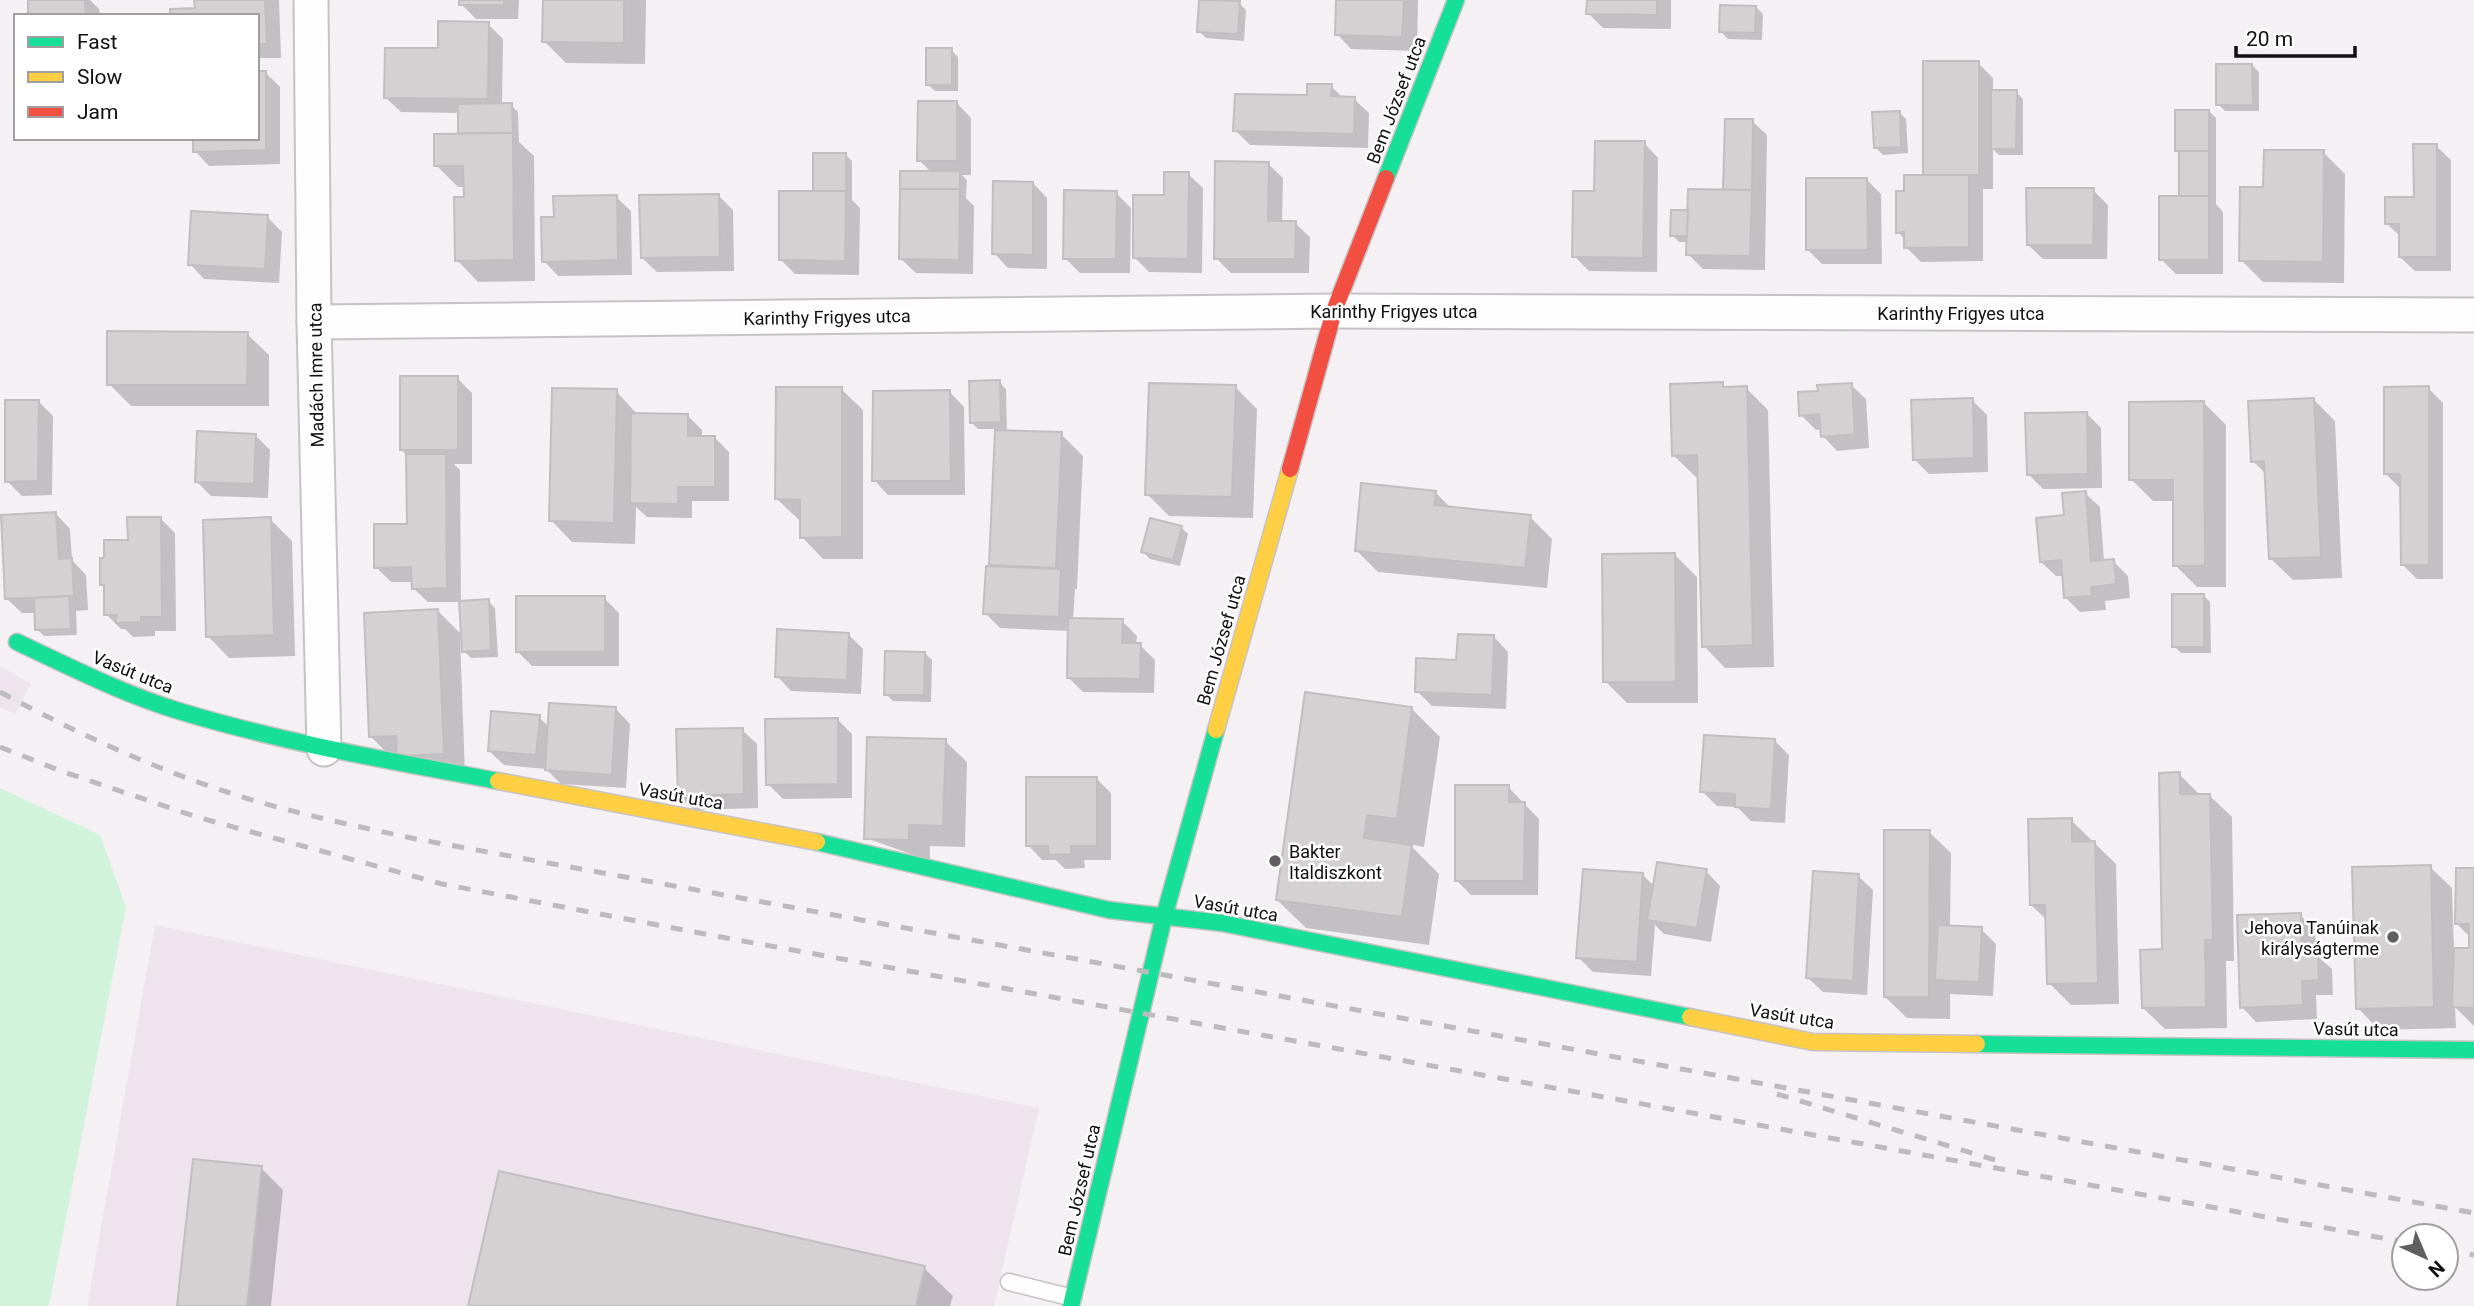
<svg xmlns="http://www.w3.org/2000/svg" width="2474" height="1306" font-family="Roboto,sans-serif">
<style>
.industrial{fill:#eee4ee}
.green{fill:#d0f3da}
.shadow{fill:#0003}
.building{fill:#d5d1d2;stroke:#c1bec0;stroke-width:2}
.lines{fill:none;stroke-linecap:round;stroke-linejoin:round}
.lane-casing{stroke:#c6c2c5;stroke-width:19}
.street-casing{stroke:#c6c2c5;stroke-width:37}
.fast-casing{stroke:#c6c2c5;stroke-width:19}
.slow-casing{stroke:#c6c2c5;stroke-width:19}
.jam-casing{stroke:#c6c2c5;stroke-width:19}
.lane{stroke:#fdfdfd;stroke-width:16}
.street{stroke:#fdfdfd;stroke-width:33}
.fast{stroke:#16e098;stroke-width:16}
.slow{stroke:#ffcf43;stroke-width:16}
.jam{stroke:#f24e42;stroke-width:16}
.rail{stroke:#bcbabc;stroke-width:5;stroke-dasharray:12 12;stroke-linecap:butt}
.poi-dot{fill:#605e60;stroke:#fff;stroke-width:2.5}
.labels{text-anchor:middle;dominant-baseline:central;stroke-width:5;stroke-linejoin:round;paint-order:stroke}
.street-label{font-size:18px;fill:#110f11;stroke:#fff}
.poi-label{font-size:18px;fill:#110f11;stroke:#fff;text-anchor:start}
</style>
<rect width="100%" height="100%" fill="#f4f0f4"/>
<g class="industrial">
<path d="M0 666 31 684 15 714 0 707Z"/>
<path d="M155 925 1039 1108 994 1306H87Z"/>
</g>
<path class="green" d="M0 788 100 835 126 907 49 1306H0Z"/>
<g class="shadow">
<path d="M30 0H90L99 9 100 16H30Z"/>
<path d="M196 0H279L281 58H257V16L197 10Z"/>
<path d="M461 0H519L518 19H476L461 4Z"/>
<path d="M545 0H646L645 64 566 63 544 41Z"/>
<path d="M1338 0H1418L1417 51 1351 49 1337 34Z"/>
<path d="M1588 0H1671V29L1603 28 1588 13Z"/>
<path d="M1239 3 1246 10 1244 41 1206 38 1199 31Z"/>
<path d="M1756 7 1763 14 1762 40 1728 39 1721 32Z"/>
<path d="M488 24 503 39 502 105H511L518 112 519 142 534 156 535 281 478 282 457 260 465 187H458L436 165 463 135 460 133V113L401 112 386 98 440 50Z"/>
<path d="M951 50 958 57V91H935L927 84Z"/>
<path d="M1978 63 1993 78V92H2016L2023 99V155H1999L1993 149V189H1983V261L1921 262 1906 247V241L1898 232 1906 193 1925 177Z"/>
<path d="M2252 65 2259 72V111H2225L2218 104Z"/>
<path d="M265 72 280 87V164L209 166 195 151 257 138Z"/>
<path d="M1331 86 1343 98 1354 99 1369 113 1368 148 1250 145 1235 130Z"/>
<path d="M957 103 971 118V175H962L967 180 966 198 974 206 973 274 916 273 901 259 932 173 919 160Z"/>
<path d="M2209 111 2216 118V204L2223 212V274H2176L2161 259 2183 198 2180 154 2176 150Z"/>
<path d="M1899 112 1906 119 1908 153 1883 155 1876 148Z"/>
<path d="M1752 121 1767 135 1765 270 1703 269 1688 254V242H1679L1672 235 1689 212 1725 191Z"/>
<path d="M1644 143 1658 158 1657 272 1589 271 1574 256 1596 193Z"/>
<path d="M2436 146 2451 160V271H2415L2400 257 2401 237 2386 223 2415 198Z"/>
<path d="M2323 152 2345 174 2344 283 2263 282 2241 260 2265 189Z"/>
<path d="M845 154 852 161V200L860 208 859 275 795 274 780 259 817 193Z"/>
<path d="M1268 164 1283 178 1282 222 1295 223 1310 237 1309 273H1231L1216 258Z"/>
<path d="M1188 174 1203 188 1202 273 1149 272 1134 257 1166 197Z"/>
<path d="M1867 180 1881 194 1882 264H1822L1808 250Z"/>
<path d="M1033 183 1047 198V269L1008 268 994 253Z"/>
<path d="M2093 190 2108 205 2107 259H2043L2028 245Z"/>
<path d="M1116 193 1131 208 1130 273H1080L1065 258Z"/>
<path d="M718 195 733 210 734 271 657 272 642 258Z"/>
<path d="M616 197 631 211 632 275 558 276 544 261 556 219Z"/>
<path d="M267 217 282 232 279 283 204 279 190 264Z"/>
<path d="M247 334 269 355V406H131L109 384Z"/>
<path d="M457 378 472 393V464H454L460 470 461 602H428L413 588V582H391L376 567 409 525 408 456 401 450Z"/>
<path d="M999 382 1006 389 1007 432 1061 434 1083 456 1077 589H1075L1073 620 1122 621 1137 636 1136 645H1140L1155 660 1154 693 1083 692 1068 677 1070 631 1000 628 985 613 994 568 991 564 997 429H978L971 422Z"/>
<path d="M1722 384 1726 388H1746L1768 410 1774 667 1725 668 1704 646 1699 477H1696L1674 456Z"/>
<path d="M1851 385 1866 399 1869 448 1837 451 1823 436 1822 429 1816 430 1801 415 1819 392Z"/>
<path d="M1235 387 1257 409 1253 518 1169 516 1147 494Z"/>
<path d="M2428 388 2443 403V579H2417L2402 564 2400 488 2386 474Z"/>
<path d="M841 389 863 410V559H823L802 537V521L799 520 777 499Z"/>
<path d="M616 391 638 415H687L702 430V438H715L729 452V501H692V518L647 517 636 507 635 544 572 542 551 520Z"/>
<path d="M950 392 964 407 965 495H888L874 480Z"/>
<path d="M2313 399 2335 421 2342 578 2293 580 2271 559 2267 475 2253 461Z"/>
<path d="M1972 400 1987 415 1988 472 1929 474 1914 459Z"/>
<path d="M38 401 53 416 52 495 22 496 7 481Z"/>
<path d="M2204 403 2226 425V587H2197L2175 565V501H2153L2131 479Z"/>
<path d="M2086 413 2101 428 2102 488 2043 489 2028 474Z"/>
<path d="M255 435 270 450 268 498 211 496 196 481Z"/>
<path d="M1435 492 1452 509 1530 517 1552 539 1547 588 1378 572 1356 550Z"/>
<path d="M2085 493 2100 507 2104 561H2113L2128 576 2130 598 2105 601 2106 610 2080 612 2066 598 2064 576H2056L2041 562 2065 517Z"/>
<path d="M56 514 70 529 72 560 86 575 88 610 76 611 77 635 44 636 37 629 36 613H22L7 599Z"/>
<path d="M160 518 175 533 176 631H155V636L133 637 125 629H121L106 614V588L102 584 130 542Z"/>
<path d="M270 519 292 541 295 656 229 658 208 636Z"/>
<path d="M1181 527 1188 534 1180 566 1150 559 1143 552Z"/>
<path d="M1675 555 1697 577 1698 703H1627L1605 681Z"/>
<path d="M2203 595 2210 602 2211 653H2181L2174 646Z"/>
<path d="M604 598 619 613V666H532L517 651Z"/>
<path d="M488 601 495 608 498 657 471 658 464 651 463 637H460L465 775 392 758 370 736 438 611 463 636Z"/>
<path d="M848 634 863 649 861 694 791 691 777 676Z"/>
<path d="M1494 637 1508 652 1506 709 1432 706 1417 691Z"/>
<path d="M925 653 932 660 931 702 893 701 886 694Z"/>
<path d="M616 709 630 724 626 788 561 784 546 769 504 765 489 751 539 717 549 727Z"/>
<path d="M1412 709 1440 737 1424 847 1409 844 1439 874 1429 945 1306 928 1277 900Z"/>
<path d="M837 719 852 734V798L783 799 768 784Z"/>
<path d="M742 730 757 744 758 808 694 810 679 796Z"/>
<path d="M1774 740 1789 755 1785 823 1751 821 1737 807 1717 806 1702 791Z"/>
<path d="M945 741 967 762 965 847 930 846V861L866 838Z"/>
<path d="M2179 774 2201 796H2210L2232 817 2234 961H2226L2227 1028 2165 1029 2143 1008 2163 951Z"/>
<path d="M1096 778 1111 793V860H1084L1085 868 1065 869 1056 860H1042L1028 845Z"/>
<path d="M1508 787 1539 819 1538 895H1471L1456 880Z"/>
<path d="M2071 820 2116 864 2119 1004 2071 1005 2049 983 2048 921 2031 905Z"/>
<path d="M1929 832 1951 853 1950 927 1981 929 1996 944 1993 996 1950 994V1019L1907 1018 1885 997Z"/>
<path d="M2430 867 2452 888 2454 950H2470L2471 938 2457 924 2474 870V1026L2455 1007 2456 1028 2379 1030 2358 1008Z"/>
<path d="M1706 871 1720 886 1711 942 1664 934 1655 925 1651 976 1593 972 1578 957 1643 875 1655 887Z"/>
<path d="M1858 876 1873 890 1867 995 1823 992 1808 978Z"/>
<path d="M2300 915 2315 929 2316 955 2332 969 2333 995H2316L2317 1019 2256 1022 2242 1007Z"/>
<path d="M261 1168 283 1190 271 1306H179Z"/>
<path d="M924 1268 953 1296 950 1306H470Z"/>
</g>
<g class="building">
<path d="M28 0H85L86 16H28Z"/>
<path d="M194 0H265L267 44H257V16H170V9L195 8Z"/>
<rect x="459" y="0" width="45" height="5"/>
<path d="M543 0H624V43L542 42Z"/>
<path d="M1199 0 1240 1 1238 34 1197 32Z"/>
<path d="M1336 0H1404L1402 37 1335 35Z"/>
<path d="M1587 0H1657V15L1586 14Z"/>
<path d="M1720 5 1756 6 1755 33 1719 32Z"/>
<path d="M438 21 489 22 488 99 384 98 385 48H438Z"/>
<rect x="926" y="48" width="26" height="37"/>
<rect x="1923" y="61" width="56" height="114"/>
<path d="M2216 64H2252L2253 105H2216Z"/>
<path d="M257 71H266V150L193 152V138H257Z"/>
<path d="M1307 84H1332L1331 96 1355 97 1354 134 1233 131 1235 94 1307 95Z"/>
<path d="M1991 90H2017L2016 149H1991Z"/>
<path d="M918 101H957V161H917Z"/>
<path d="M512 103 513 133H458V104Z"/>
<rect x="2175" y="110" width="34" height="41"/>
<path d="M1900 111 1901 147 1874 148 1872 112Z"/>
<path d="M1725 119H1753L1752 190H1723Z"/>
<path d="M513 133 514 260 455 261 454 197H464L463 166H434V134Z"/>
<path d="M1595 141H1645L1643 258 1572 257 1573 191H1594Z"/>
<path d="M2413 144H2437V257H2399V224H2385V197H2414Z"/>
<path d="M2264 150H2324L2323 262 2239 261 2240 187H2263Z"/>
<rect x="2179" y="151" width="30" height="45"/>
<rect x="813" y="153" width="33" height="38"/>
<path d="M1215 161 1269 162 1268 221H1296L1295 259H1214Z"/>
<rect x="900" y="171" width="60" height="18"/>
<path d="M1164 172H1189L1188 259 1133 258V195H1164Z"/>
<path d="M1904 175H1969V247L1904 248V232L1896 233V191H1904Z"/>
<path d="M1806 178H1867L1868 250H1806Z"/>
<path d="M993 181 1033 182V255L992 254Z"/>
<path d="M2026 188H2094L2093 245H2027Z"/>
<path d="M900 189H960L959 260 899 259Z"/>
<path d="M1688 189 1752 190 1750 256 1686 255Z"/>
<path d="M1064 190 1117 191 1116 259H1063Z"/>
<path d="M779 191H846L845 261 779 260Z"/>
<path d="M719 194 720 257 641 258 639 195Z"/>
<path d="M617 195 618 260 542 262 541 217H554L553 196Z"/>
<rect x="2159" y="196" width="50" height="64"/>
<path d="M1671 210H1688L1687 236H1670Z"/>
<path d="M191 211 268 215 265 269 188 265Z"/>
<path d="M107 331 248 332 247 385H107Z"/>
<rect x="400" y="376" width="58" height="74"/>
<path d="M1000 380 1001 422 970 423 969 381Z"/>
<path d="M1723 382V387L1747 386 1753 645 1702 647 1697 455 1672 456 1670 384Z"/>
<path d="M1149 383 1236 385 1232 497 1145 495Z"/>
<path d="M1852 383 1855 434 1821 437 1819 414 1799 416 1798 392 1818 391 1817 385Z"/>
<path d="M2429 386V565H2401L2400 474H2384V387Z"/>
<path d="M776 387H842V537L800 538V500L775 499Z"/>
<path d="M552 388 617 389 614 523 549 521Z"/>
<path d="M950 390 951 481H872L873 391Z"/>
<path d="M1973 398 1974 458 1913 460 1911 400Z"/>
<path d="M2314 398 2321 557 2269 559 2264 461 2251 462 2248 401Z"/>
<path d="M5 400H39L38 481 5 482Z"/>
<path d="M2204 401 2205 566H2173V480H2129V402Z"/>
<path d="M2087 412 2088 474 2027 475 2025 413Z"/>
<path d="M631 413 688 414V436H715V487H678V504L630 503Z"/>
<path d="M995 430 1062 432 1056 568 989 565Z"/>
<path d="M197 431 256 434 254 484 195 482Z"/>
<path d="M406 454H446L447 588 412 589 411 567 374 568V524H407Z"/>
<path d="M1361 483 1436 491 1434 505 1531 515 1525 568 1355 551Z"/>
<path d="M2086 491 2091 561 2114 559 2116 584 2091 587 2092 596 2064 598 2061 560 2040 562 2036 518 2064 515 2062 493Z"/>
<path d="M56 512 59 559 72 558 74 596 5 599 1 515Z"/>
<path d="M127 517H161L162 617H141V622L116 623 117 615H104V585H100V558H104V540H128Z"/>
<path d="M271 517 274 635 206 637 203 520Z"/>
<path d="M1150 518 1182 526 1173 560 1141 552Z"/>
<path d="M1675 553 1676 682H1603L1602 554Z"/>
<path d="M986 566 1061 569 1059 617 983 614Z"/>
<rect x="2172" y="594" width="32" height="53"/>
<path d="M69 596 71 629 35 630 34 598Z"/>
<rect x="516" y="596" width="89" height="56"/>
<path d="M489 599 491 650 462 652 459 601Z"/>
<path d="M438 609 444 754 397 756 396 736 369 737 364 613Z"/>
<path d="M1068 618 1123 619 1122 643H1141L1140 679 1067 678Z"/>
<path d="M777 629 849 633 847 680 775 677Z"/>
<path d="M1458 634 1494 635 1492 695 1415 692 1416 658 1456 660Z"/>
<path d="M885 651 925 652 924 695H884Z"/>
<path d="M1305 692 1412 707 1397 819 1367 815 1364 838 1412 845 1402 917 1276 900Z"/>
<path d="M549 703 616 707 612 775 545 770Z"/>
<path d="M491 711 540 715 536 755 488 751Z"/>
<path d="M838 718V784L766 785 765 719Z"/>
<path d="M743 728 744 794 678 796 676 729Z"/>
<path d="M1704 735 1775 739 1771 809 1735 807V794L1700 792Z"/>
<path d="M867 737 946 739 943 826 909 825V840L864 839Z"/>
<path d="M2180 772V794H2210L2213 940H2205L2206 1007 2142 1008 2140 950 2162 949 2159 773Z"/>
<path d="M1026 777H1097V846H1071V854L1049 855 1048 846H1026Z"/>
<path d="M1455 785H1509V802H1525L1524 881H1455Z"/>
<path d="M2072 818V842L2095 841 2098 983 2047 984 2045 905H2030L2028 819Z"/>
<path d="M1884 830H1930L1929 997H1884Z"/>
<path d="M1657 862 1707 869 1697 928 1647 920Z"/>
<path d="M2431 865 2434 1007 2356 1009 2352 867Z"/>
<path d="M2456 868H2474V1008L2452 1007 2454 948H2469V924H2455Z"/>
<path d="M1583 869 1643 873 1637 962 1576 958Z"/>
<path d="M1813 871 1859 874 1853 981 1806 978Z"/>
<path d="M2301 913 2302 953H2318L2319 980 2302 981 2303 1005 2240 1008 2237 915Z"/>
<path d="M1938 925 1982 927 1979 982 1935 980Z"/>
<path d="M193 1159 262 1166 247 1306H177Z"/>
<path d="M499 1171 925 1266 916 1306H468Z"/>
</g>
<g class="lines">
<defs>
<path id="lane" d="M1009 1282 1073 1298"/>
<g id="street">
<path d="M311 0 314 322 324 749"/>
<path d="M314 322 1334 311 2474 315"/>
</g>
<g id="fast">
<path d="M1386 178 1456 0"/>
<path d="M17 642C70 667 123 694 179 711 284 743 391 761 498 781"/>
<path d="M817 842 1109 910 1222 923 1690 1017"/>
<path d="M1977 1044 2474 1050"/>
<path d="M1071 1306 1164 917 1216 730"/>
</g>
<g id="slow">
<path d="M1216 730 1290 469"/>
<path d="M498 781 817 842"/>
<path d="M1690 1017 1813 1042 1977 1044"/>
</g>
<path id="jam" d="M1290 469 1334 311 1386 178"/>
</defs>
<use href="#lane" class="lane-casing"/>
<use href="#street" class="street-casing"/>
<use href="#fast" class="fast-casing"/>
<use href="#slow" class="slow-casing"/>
<use href="#jam" class="jam-casing"/>
<use href="#lane" class="lane"/>
<use href="#street" class="street"/>
<use href="#fast" class="fast"/>
<use href="#slow" class="slow"/>
<use href="#jam" class="jam"/>
<g class="rail">
<path d="M0 692C67 728 137 761 209 786 277 810 347 824 416 839L2474 1213"/>
<path d="M0 747 61 771 197 817 442 884 721 937 2404 1242"/>
<path d="M1777 1094 1995 1160"/>
<path d="M2446 1250 2474 1255"/>
</g>
</g>
<g class="poi-dot">
<circle cx="1275" cy="861" r="7"/>
<circle cx="2393" cy="937" r="7"/>
</g>
<g class="labels">
<g class="street-label">
<text transform="translate(1396 100) rotate(-69)">Bem József utca</text>
<text x="1394" y="311">Karinthy Frigyes utca</text>
<text x="1961" y="313">Karinthy Frigyes utca</text>
<text transform="translate(827 317) rotate(-1)">Karinthy Frigyes utca</text>
<text transform="translate(316 375) rotate(-91)">Madách Imre utca</text>
<text transform="translate(1221 640) rotate(-74)">Bem József utca</text>
<text transform="translate(133 672) rotate(22)">Vasút utca</text>
<text transform="translate(681 796) rotate(10)">Vasút utca</text>
<text transform="translate(1236 908) rotate(10)">Vasút utca</text>
<text transform="translate(1792 1016) rotate(9)">Vasút utca</text>
<text transform="translate(2356 1029) rotate(1)">Vasút utca</text>
<text transform="translate(1079 1190) rotate(-77)">Bem József utca</text>
</g>
<g class="poi-label">
<text x="1289" y="851">Bakter<tspan x="1289" dy="21">Italdiszkont</tspan></text>
<text x="2379" y="927" text-anchor="end">Jehova Tanúinak<tspan x="2379" dy="21">királyságterme</tspan></text>
</g>
</g>
<rect x="14" y="14" width="245" height="126" fill="#ffffff" stroke="#a09fa0" stroke-width="2"/>
<rect x="28" y="37" width="35" height="10" fill="#16e098" stroke="#a09fa0" stroke-width="2"/>
<text x="77" y="49" font-size="21" fill="#110f11">Fast</text>
<rect x="28" y="72" width="35" height="10" fill="#ffcf43" stroke="#a09fa0" stroke-width="2"/>
<text x="77" y="84" font-size="21" fill="#110f11">Slow</text>
<rect x="28" y="107" width="35" height="10" fill="#f24e42" stroke="#a09fa0" stroke-width="2"/>
<text x="77" y="119" font-size="21" fill="#110f11">Jam</text>
<g transform="translate(2425 1257) rotate(136)"><circle r="33" fill="#ffffff" stroke="#a09fa0" stroke-width="2"/>
<path d="M0-5L12 26L0 18L-12 26Z" fill="#605e60"/>
<text y="-10" font-size="19" font-weight="bold" text-anchor="middle" fill="#110f11">N</text>
</g>
<path d="M2236 46v10h119v-10" fill="none" stroke="#110f11" stroke-width="3.5"/>
<text x="2246" y="46" font-size="21" fill="#110f11" stroke="#ffffff" stroke-width="5" paint-order="stroke">20 m</text>
</svg>
